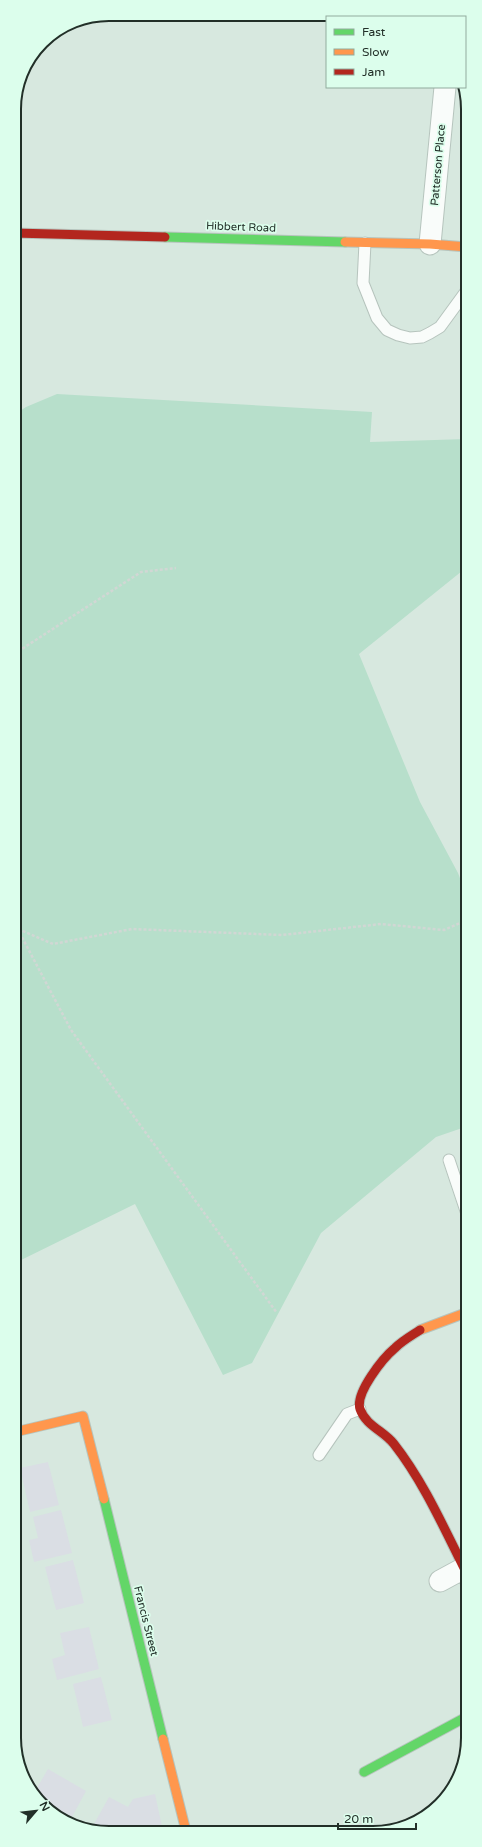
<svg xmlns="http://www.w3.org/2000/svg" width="482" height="1847" font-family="'Varela Round',sans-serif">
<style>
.built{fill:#c8e7d7}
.green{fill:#b7dfcb}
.building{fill:#dadee4}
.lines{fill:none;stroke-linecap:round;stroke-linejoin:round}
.lane-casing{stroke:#b6c4bd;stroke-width:13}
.street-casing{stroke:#b6c4bd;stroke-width:23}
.fast-casing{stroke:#b6c4bd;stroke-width:11}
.slow-casing{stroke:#b6c4bd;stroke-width:11}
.jam-casing{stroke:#b6c4bd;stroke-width:11}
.path{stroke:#d1d7d4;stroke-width:2.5;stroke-dasharray:3 2;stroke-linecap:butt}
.lane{stroke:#f9fcfa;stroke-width:11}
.street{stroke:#f9fcfa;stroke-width:21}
.fast{stroke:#63d668;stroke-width:9}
.slow{stroke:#ff974d;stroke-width:9}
.jam{stroke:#b3261e;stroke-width:9}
.labels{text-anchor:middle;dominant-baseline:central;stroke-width:3.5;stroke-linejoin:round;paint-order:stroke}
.street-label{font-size:11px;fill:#222f28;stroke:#dcfeec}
.rim{fill:none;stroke:#222f28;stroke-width:2}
</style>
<rect width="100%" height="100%" fill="#d7e8df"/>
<path class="built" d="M15 1716 32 1788 15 1751Z"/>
<path class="green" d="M57 394 372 412 370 442 467 439V567L359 654 420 802 458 873 467 896 468 1126 436 1137 321 1233 252 1363 223 1375 135 1204 15 1263 14 415 26 407Z"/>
<g class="building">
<path d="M48 1462 59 1505 30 1512 20 1468Z"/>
<path d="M61 1510 72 1553 34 1562 29 1540 38 1538 33 1517Z"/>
<path d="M73 1560 84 1603 56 1610 45 1567Z"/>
<path d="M89 1627 99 1669 57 1680 52 1659 65 1655 60 1633Z"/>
<path d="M101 1677 112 1720 83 1727 73 1684Z"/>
<path d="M48 1769 86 1791 72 1817 36 1796 34 1793Z"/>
<path d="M155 1794 163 1831H106L94 1824 109 1797 128 1807 133 1799Z"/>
</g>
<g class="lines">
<defs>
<g id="lane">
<path d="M365 243 363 283 377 318 387 330 398 335 410 338 422 337 430 333 440 327 467 290"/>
<path d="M449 1160 468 1217"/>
<path d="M319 1455 347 1414 360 1409"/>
</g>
<g id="street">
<path d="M430 244 445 87"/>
<path d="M440 1581 464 1568 468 1576"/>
</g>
<g id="fast">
<path d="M165 237 345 242"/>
<path d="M104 1499 163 1739"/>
<path d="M364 1772 468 1716"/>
</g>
<g id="slow">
<path d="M345 242 430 244 467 247"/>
<path d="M420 1330 468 1312"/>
<path d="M15 1432 83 1416 104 1499"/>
<path d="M163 1739 186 1831"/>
</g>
<g id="jam">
<path d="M14 233 165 237"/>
<path d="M420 1330C411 1336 402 1341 395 1348 383 1358 355 1393 360 1409 366 1426 384 1431 394 1444 423 1481 443 1526 464 1568"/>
</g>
</defs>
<use href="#lane" class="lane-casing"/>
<use href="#street" class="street-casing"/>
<use href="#fast" class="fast-casing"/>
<use href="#slow" class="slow-casing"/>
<use href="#jam" class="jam-casing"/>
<g class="path">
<path d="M14 654 141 572 176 568"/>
<path d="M15 924 71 1030 277 1313"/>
<path d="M18 929 53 944 132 929 282 935 381 924 444 930 467 920"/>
</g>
<use href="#lane" class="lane"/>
<use href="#street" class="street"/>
<use href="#fast" class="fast"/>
<use href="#slow" class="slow"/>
<use href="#jam" class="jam"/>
</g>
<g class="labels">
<g class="street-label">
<text transform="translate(438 165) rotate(-85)">Patterson Place</text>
<text transform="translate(241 227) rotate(2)">Hibbert Road</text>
<text transform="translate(146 1621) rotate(76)">Francis Street</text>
</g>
</g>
<path d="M0 0H482V1847H0ZM109 21H373A88 88 0 0 1 461 109V1738A88 88 0 0 1 373 1826H109A88 88 0 0 1 21 1738V109A88 88 0 0 1 109 21Z" fill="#dcfeec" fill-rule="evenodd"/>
<path class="rim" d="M109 21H373A88 88 0 0 1 461 109V1738A88 88 0 0 1 373 1826H109A88 88 0 0 1 21 1738V109A88 88 0 0 1 109 21Z"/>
<rect x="326" y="16" width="140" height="72" fill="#dcfeec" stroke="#92ab9e"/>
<rect x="334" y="29" width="20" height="6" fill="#63d668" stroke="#92ab9e"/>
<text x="362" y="36" font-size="12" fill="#222f28">Fast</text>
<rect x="334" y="49" width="20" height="6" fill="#ff974d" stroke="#92ab9e"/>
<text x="362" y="56" font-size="12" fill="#222f28">Slow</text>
<rect x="334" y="69" width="20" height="6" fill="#b3261e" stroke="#92ab9e"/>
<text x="362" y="76" font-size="12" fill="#222f28">Jam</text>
<g transform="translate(36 1811) rotate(62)" stroke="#dcfeec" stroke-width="3" paint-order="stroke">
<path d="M0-3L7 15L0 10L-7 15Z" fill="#222f28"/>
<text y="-6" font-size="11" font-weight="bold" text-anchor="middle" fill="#222f28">N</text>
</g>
<path d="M338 1823v6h78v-6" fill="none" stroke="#222f28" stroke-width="2"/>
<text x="344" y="1823" font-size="12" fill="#222f28" stroke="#dcfeec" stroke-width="3" paint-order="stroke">20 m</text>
</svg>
